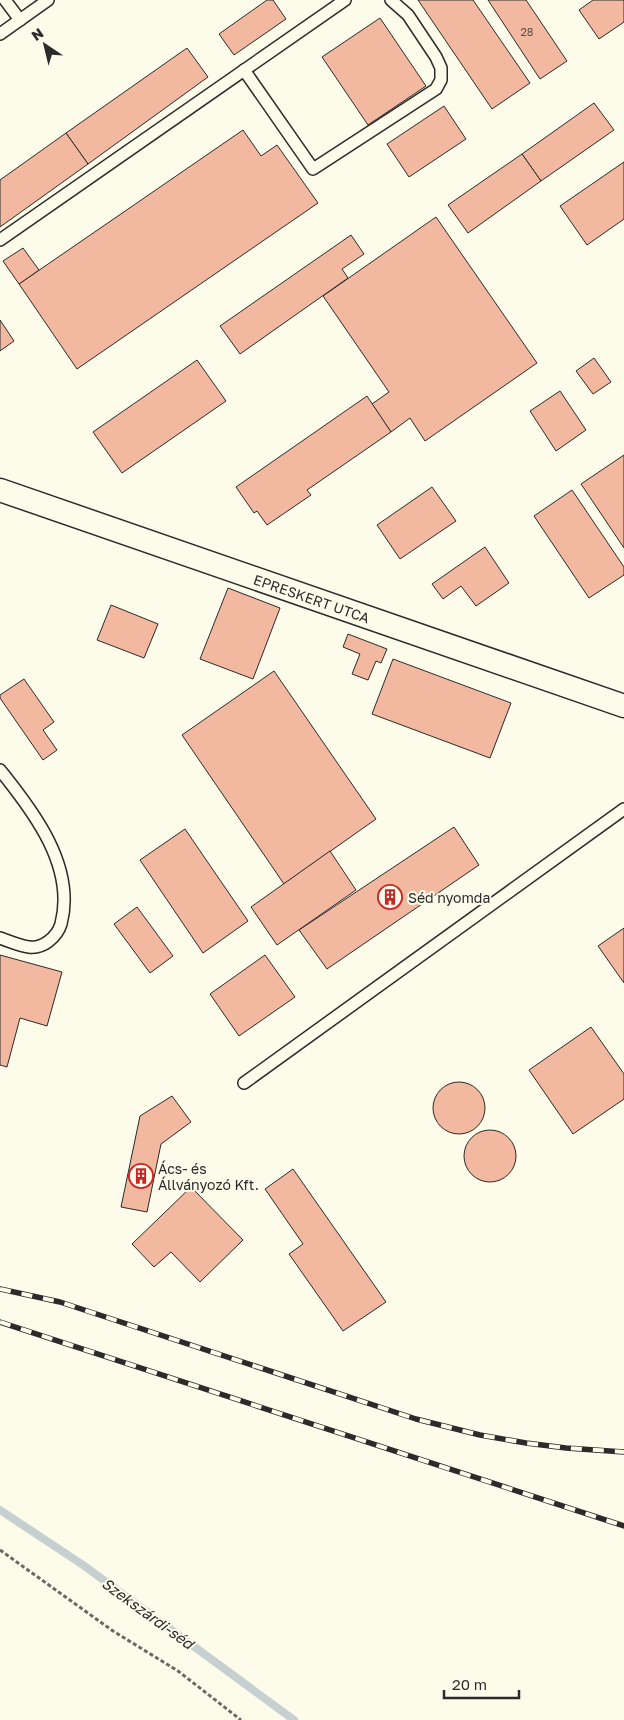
<svg xmlns="http://www.w3.org/2000/svg" width="624" height="1720" font-family="'Golos Text',sans-serif">
<style>
.lines{fill:none;stroke-linecap:round;stroke-linejoin:round}
.stream{stroke:#c7d0d0;stroke-width:8}
.building{fill:#f2b8a0;stroke:#2b2b2b}
.service-casing{stroke:#2b2b2b;stroke-width:14}
.minor-casing{stroke:#2b2b2b;stroke-width:25}
.path{stroke:#6a6964;stroke-width:3;stroke-dasharray:4 2.5;stroke-linecap:butt}
.service{stroke:#fdfbea;stroke-width:11}
.minor{stroke:#fdfbea;stroke-width:22}
.rail-casing{stroke:#2b2b2b;stroke-width:5.5}
.rail{stroke:#fdfbea;stroke-width:4;stroke-dasharray:11;stroke-linecap:butt}
.labels{text-anchor:middle;dominant-baseline:central;stroke-width:4;stroke-linejoin:round;paint-order:stroke}
.number-label{font-size:11px;fill:#5d4e48}
.street-label{font-size:14px;fill:#2b2b2b;stroke:#fdfbea}
.poi-label{font-size:14px;fill:#2b2b2b;stroke:#fdfbea;text-anchor:start}
.water-label{font-size:15px;font-style:italic;fill:#2b2b2b;stroke:#fdfbea}
</style>
<rect width="100%" height="100%" fill="#fdfbea"/>
<g class="lines">
<path class="stream" d="M0 1510 83 1565 294 1720"/>
</g>
<g class="building">
<path d="M267 0H273L286 19 234 55 219 34Z"/>
<path d="M418 0H473L530 83 492 109Z"/>
<path d="M488 0H526L567 61 540 79Z"/>
<path d="M593 0H624V22L599 39 579 10Z"/>
<path d="M380 18 426 86 368 125 322 57Z"/>
<path d="M187 48 208 77 88 164 66 133Z"/>
<path d="M594 103 614 130 541 181 522 154Z"/>
<path d="M444 106 466 139 409 177 387 144Z"/>
<path d="M243 130 261 156 277 145 318 203 77 369 19 284Z"/>
<path d="M66 133 88 164 0 227V180Z"/>
<path d="M522 154 541 181 468 233 448 205Z"/>
<path d="M624 162V219L587 245 560 206Z"/>
<path d="M436 217 537 363 425 441 410 418 391 432 372 404 389 392 323 296Z"/>
<path d="M351 235 364 254 342 269 348 278 240 354 220 326Z"/>
<path d="M23 248 39 270 19 284 3 261Z"/>
<path d="M0 320 14 341 0 351Z"/>
<path d="M594 358 611 382 593 394 576 371Z"/>
<path d="M197 360 226 401 122 473 93 432Z"/>
<path d="M560 391 586 430 556 451 530 411Z"/>
<path d="M367 396 391 432 307 490 311 495 267 525 257 511 254 513 236 487Z"/>
<path d="M624 455V548L581 484Z"/>
<path d="M432 487 456 521 400 559 377 525Z"/>
<path d="M572 490 624 567V575L589 598 534 516Z"/>
<path d="M485 547 509 583 476 606 461 586 443 599 432 584Z"/>
<path d="M228 588 280 608 253 679 200 659Z"/>
<path d="M111 605 158 624 144 658 97 640Z"/>
<path d="M348 634 387 649 381 663 376 661 368 680 352 674 360 654 343 647Z"/>
<path d="M393 659 511 703 490 758 372 714Z"/>
<path d="M274 671 376 819 284 884 182 735Z"/>
<path d="M24 679 54 722 43 730 57 750 43 760 0 698V695Z"/>
<path d="M454 827 479 865 327 969 299 930Z"/>
<path d="M185 829 248 921 203 953 140 860Z"/>
<path d="M330 851 356 890 277 945 251 907Z"/>
<path d="M137 907 173 956 150 973 114 924Z"/>
<path d="M624 928V983L598 946Z"/>
<path d="M0 955 62 972 47 1026 20 1018 7 1067 0 1065Z"/>
<path d="M265 955 295 997 239 1036 210 994Z"/>
<path d="M591 1027 624 1074V1099L573 1134 529 1070Z"/>
<circle cx="459" cy="1108" r="26"/>
<path d="M172 1096 191 1122 161 1144 147 1212 121 1207 140 1116Z"/>
<circle cx="490" cy="1156" r="26"/>
<path d="M293 1169 386 1302 343 1331 289 1254 303 1244 265 1189Z"/>
<path d="M191 1187 243 1240 200 1282 171 1252 154 1267 132 1244Z"/>
</g>
<g class="lines">
<defs>
<g id="service">
<path d="M5 0 20 20"/>
<path d="M0 34 48 0"/>
<path d="M244 70 313 169 436 89 441 80V68L436 57 408 15 391 0"/>
<path d="M0 240 345 0"/>
<path d="M0 770C34 812 76 867 61 924 57 937 43 949 29 947 20 946 9 941 0 938"/>
<path d="M244 1083 624 809"/>
</g>
<g id="minor">
<path id="s1" d="M0 490 624 706"/>
</g>
</defs>
<use href="#service" class="service-casing"/>
<use href="#minor" class="minor-casing"/>
<path class="path" d="M0 1550 113 1631 178 1671 241 1720"/>
<use href="#service" class="service"/>
<use href="#minor" class="minor"/>
<defs>
<g id="rail">
<path d="M0 1289 60 1302 416 1419 480 1435 526 1443 566 1448 624 1452"/>
<path d="M0 1322 624 1526"/>
</g>
</defs>
<use href="#rail" class="rail-casing"/>
<use href="#rail" class="rail"/>
</g>
<defs>
<symbol id="building-ring" viewBox="-11 -11 22 22"><circle r="9.5" fill="#fdfbea" stroke="#c62828" stroke-width="1.5"/><path d="M-4-6H4V6H1V3H-1V6H-4ZM-2.5-4.3h1.7v1.8h-1.7ZM.8-4.3h1.7v1.8H.8ZM-2.5-1h1.7V.8h-1.7ZM.8-1h1.7V.8H.8Z" fill="#c62828"/></symbol>
</defs>
<g fill-rule="evenodd">
<use href="#building-ring" x="376" y="883" width="28" height="28"/>
<use href="#building-ring" x="127" y="1162" width="28" height="28"/>
</g>
<g class="labels">
<g class="number-label">
<text x="527" y="31">28</text>
</g>
<g class="street-label">
<text stroke="none"><textPath href="#s1" startOffset="330">EPRESKERT UTCA</textPath></text>
</g>
<g class="poi-label">
<text x="408" y="897">Séd nyomda</text>
<text x="158" y="1168">Ács- és<tspan x="158" dy="16">Állványozó Kft.</tspan></text>
</g>
<g class="water-label">
<text transform="translate(148 1613) rotate(36)">Szekszárdi-séd</text>
</g>
</g>
<g transform="translate(45 45) rotate(325)" stroke="#fdfbea" stroke-width="4" paint-order="stroke">
<path d="M0-4L9 19L0 12L-9 19Z" fill="#2b2b2b"/>
<text y="-8" font-size="14" font-weight="bold" text-anchor="middle" fill="#2b2b2b">N</text>
</g>
<path d="M444 1690v8h75v-8" fill="none" stroke="#2b2b2b" stroke-width="2.5"/>
<text x="452" y="1690" font-size="15" fill="#2b2b2b" stroke="#fdfbea" stroke-width="4" paint-order="stroke">20 m</text>
</svg>
